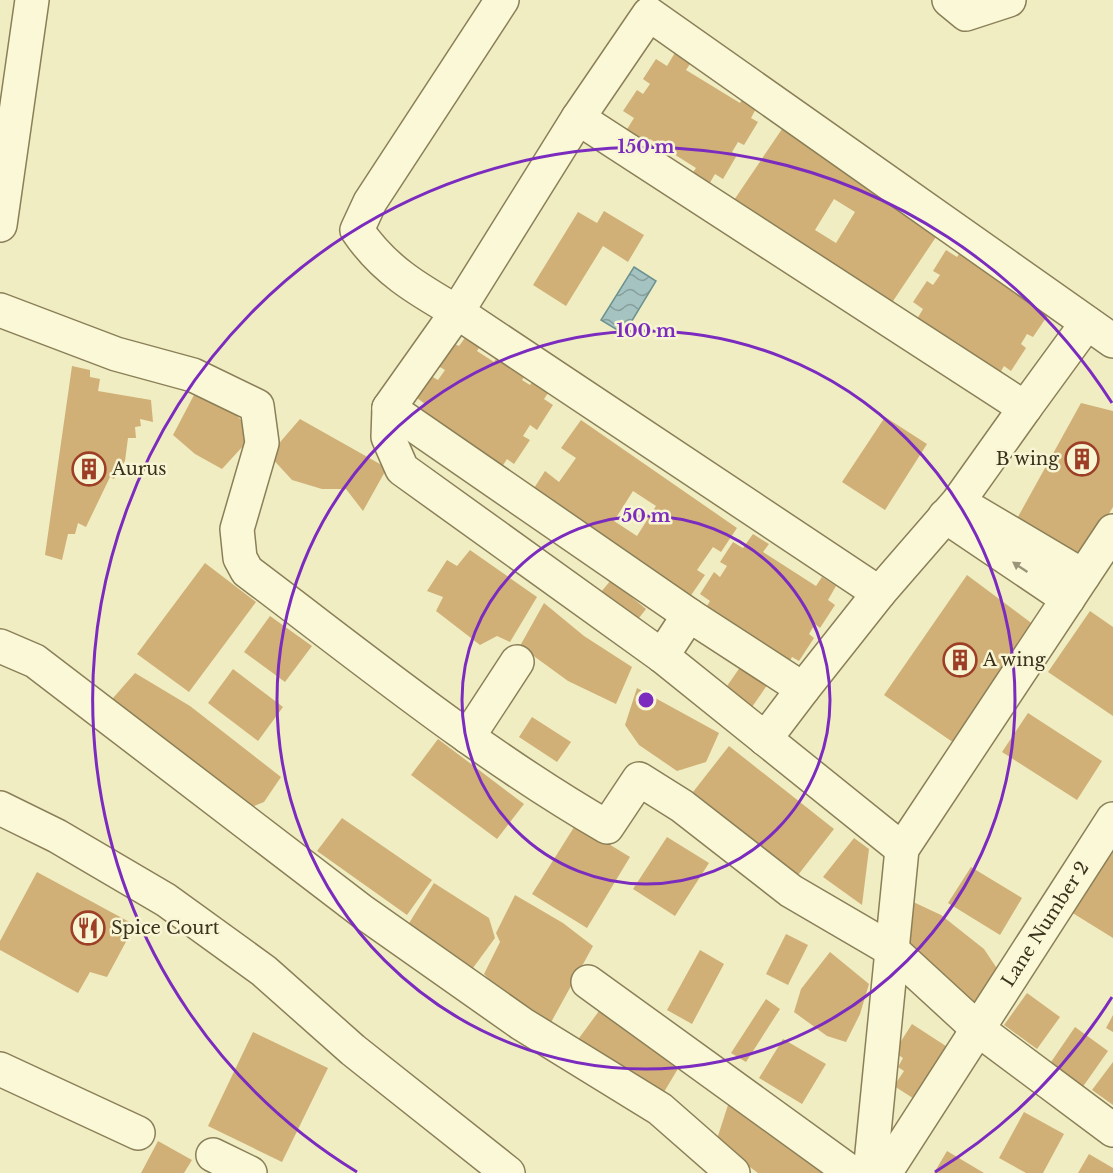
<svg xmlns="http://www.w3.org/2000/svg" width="1113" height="1173" font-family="'Libre Baskerville',serif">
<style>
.water{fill:url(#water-waves);stroke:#6b9290;stroke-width:1.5}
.building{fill:#d0b077;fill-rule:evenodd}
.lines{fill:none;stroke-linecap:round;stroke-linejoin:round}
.minor-casing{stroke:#8b7f58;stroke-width:36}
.minor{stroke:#faf8d6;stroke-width:33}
.oneway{fill:#9a957a}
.ring{fill:none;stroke:#7b2cbf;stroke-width:3}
.labels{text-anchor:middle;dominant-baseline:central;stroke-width:5;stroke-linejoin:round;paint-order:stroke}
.poi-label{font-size:18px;fill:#3a321d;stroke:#f7f5d3;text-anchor:start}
.street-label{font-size:18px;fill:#3a321d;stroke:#f7f5d3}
.centre{fill:#7b2cbf;stroke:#f7f5d3;stroke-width:3}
.ring-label{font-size:18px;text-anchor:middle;font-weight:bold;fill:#7b2cbf;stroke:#f7f5d3;stroke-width:5;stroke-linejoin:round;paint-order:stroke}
</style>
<defs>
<pattern id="water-waves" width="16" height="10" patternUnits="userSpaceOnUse" patternTransform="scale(1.5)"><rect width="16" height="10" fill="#a5c3c1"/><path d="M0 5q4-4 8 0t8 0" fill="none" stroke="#879f9c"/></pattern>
</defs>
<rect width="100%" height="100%" fill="#f0edc3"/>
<path class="water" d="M634 267 656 281 624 334 601 320Z"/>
<g class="building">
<path d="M676 51 692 61 686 70 740 103 745 95 759 103 751 118 758 122 744 145 738 142 732 152 737 155 723 179 715 174 708 186 691 175 696 168 650 139 645 147 624 134 634 118 623 111 637 90 643 94 650 84 643 79 656 59 667 66Z"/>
<path d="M782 129 938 234 887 310 730 206ZM834 199 855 212 836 243 815 230Z"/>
<path d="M604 211 644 235 628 262 603 246 566 306 533 285 578 212 597 223Z"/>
<path d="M966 243 1048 315 1033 337 1027 334 1021 344 1026 348 1011 371 1004 366 997 378 914 324 923 309 913 302 927 281 933 285 940 275 933 271 946 250 957 257Z"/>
<path d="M470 331 484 340 477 351 494 362 498 356 526 374 522 380 530 385 537 375 553 386 544 399 553 405 537 430 530 425 523 436 530 440 514 464 507 459 498 473 415 418 425 404 417 398 431 376 438 380 445 370 438 366 453 343 459 346Z"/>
<path d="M72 366 90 370V377L100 379 98 391 151 400 153 422 140 419 141 426 135 427 136 438H128L125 461 114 479 110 477 86 527 78 523 75 534H68L62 560 45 555Z"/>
<path d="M194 395 225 405 255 433 222 469 195 454 173 435Z"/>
<path d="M1081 403 1113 411V507L1078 563 1014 524Z"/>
<path d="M885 417 927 444 885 510 842 482Z"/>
<path d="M300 419 387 468 363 511 346 489H322L292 480 269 455Z"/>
<path d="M581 420 737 528 721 552 713 547 697 570 705 575 687 601 531 493 545 471 559 482 576 458 561 448ZM633 491 656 506 637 536 614 521Z"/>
<path d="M753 534 769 544 763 552 816 586 822 577 836 586 828 600 835 605 820 628 815 624 809 634 814 638 799 661 792 657 785 669 701 616 710 601 700 594 714 572 720 577 727 566 720 562 733 542 743 548Z"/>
<path d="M470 550 537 597 510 642 497 636 480 645 436 611 443 597 427 591 447 560 457 566Z"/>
<path d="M205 563 256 602 189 692 137 654Z"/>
<path d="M967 575 1034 625 957 745 884 695Z"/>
<path d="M611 580 646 609 632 627 596 598Z"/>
<path d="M544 603 584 636 632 667 616 704 568 681 520 646Z"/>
<path d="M1090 611 1113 627V716L1048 672Z"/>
<path d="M270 616 312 646 285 682 244 652Z"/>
<path d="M743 663 770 681 752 707 725 689Z"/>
<path d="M233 669 283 707 258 741 208 703Z"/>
<path d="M135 673 190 706 281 777 264 802 247 809 106 706Z"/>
<path d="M637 688 719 733 706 762 677 771 639 745 625 725Z"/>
<path d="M1028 713 1102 761 1077 800 1002 752Z"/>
<path d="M532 717 571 742 557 762 519 737Z"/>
<path d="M438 739 524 804 497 839 411 775Z"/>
<path d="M729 746 834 829 798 875 693 792Z"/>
<path d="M342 818 432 880 407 915 317 851Z"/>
<path d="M576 824 630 857 587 928 532 894Z"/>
<path d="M667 837 709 863 675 916 633 889Z"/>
<path d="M854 838 869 849 862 905 823 877Z"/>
<path d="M1113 844V938L1071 912Z"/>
<path d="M971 867 1022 898 1000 935 948 903Z"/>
<path d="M37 872 135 925 107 977 90 972 78 993 0 950V941Z"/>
<path d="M434 883 489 918 495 938 470 972 406 928Z"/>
<path d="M515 895 563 923 593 946 549 1026 512 1005 484 974 500 942 496 933Z"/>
<path d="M909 900 941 915 984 949 996 967 989 995 974 1010 899 946Z"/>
<path d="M786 934 808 945 788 985 766 974Z"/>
<path d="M700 950 724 964 692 1024 667 1010Z"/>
<path d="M830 952 869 984 860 1014 846 1042 827 1036 794 1012 801 989Z"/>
<path d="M1027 993 1060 1017 1037 1049 1004 1025Z"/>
<path d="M766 999 780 1009 746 1062 731 1053Z"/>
<path d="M599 1011 655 1046 679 1067 658 1102 571 1049Z"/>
<path d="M1113 1015V1032L1106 1028Z"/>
<path d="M912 1024 952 1050 919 1102 894 1086 904 1071 898 1067 903 1058 894 1052Z"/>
<path d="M1075 1027 1108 1051 1082 1088 1049 1065Z"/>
<path d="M253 1032 328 1068 282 1162 208 1126Z"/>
<path d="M783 1039 826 1064 802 1104 759 1078Z"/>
<path d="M1113 1062V1105L1092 1090Z"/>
<path d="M736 1101 842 1173H758L716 1142 728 1105Z"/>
<path d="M1024 1112 1064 1134 1043 1173H1026L999 1158Z"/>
<path d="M158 1141 192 1160 184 1173H141Z"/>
<path d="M947 1151 984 1173H934Z"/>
<path d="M1089 1154 1113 1168V1173H1078Z"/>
</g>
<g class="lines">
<defs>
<g id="minor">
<path d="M502 0 370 202 357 230C383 269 417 289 457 312L879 593 958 502 1025 408 578 118 457 312 389 408 388 437 402 469 662 656 902 849"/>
<path d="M949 0 966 14 1009 0"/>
<path d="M578 118 649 14 1113 341"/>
<path d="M0 225 32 0"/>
<path d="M0 310 116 354 193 375 257 406 262 443 237 529 240 558 247 571C364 659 479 753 607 827L639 779 682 806 791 891 892 950 979 1030 1113 1130"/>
<path d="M389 408 689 615 662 656"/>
<path d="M1025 408 1087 323"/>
<path d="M975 512 1083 576"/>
<path d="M945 516 1068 599"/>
<path d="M689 615 803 689 879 593"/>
<path d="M0 646 35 661 363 912 522 1024 660 1109 733 1173"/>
<path d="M468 737 517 662"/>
<path d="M765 739 803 689"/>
<path d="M0 808 57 836 166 900 264 971 353 1050 508 1173"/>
<path d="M588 982 852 1173"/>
<path d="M0 1069 138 1133"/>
<path d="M213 1155 250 1173"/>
<path d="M870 1173 902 849 1113 531"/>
<path id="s1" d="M885 1173 1113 819"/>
</g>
</defs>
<use href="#minor" class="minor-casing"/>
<use href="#minor" class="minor"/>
</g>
<defs><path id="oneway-solid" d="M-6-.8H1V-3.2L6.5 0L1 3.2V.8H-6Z" transform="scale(1.5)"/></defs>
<use class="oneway" href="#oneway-solid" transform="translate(1020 567) rotate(-146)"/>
<g class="ring">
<circle cx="646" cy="700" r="184"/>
<circle cx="646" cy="700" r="369"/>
<path d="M1112 997A553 553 0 0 1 935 1172M357 1172A553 553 0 1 1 1112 403"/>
</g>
<defs>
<symbol id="building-ring" viewBox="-11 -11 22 22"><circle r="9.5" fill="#f7f5d3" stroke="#9d3f26" stroke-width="1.5"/><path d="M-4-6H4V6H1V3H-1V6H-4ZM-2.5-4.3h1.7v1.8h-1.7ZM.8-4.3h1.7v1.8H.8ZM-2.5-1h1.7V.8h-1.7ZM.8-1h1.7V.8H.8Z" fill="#9d3f26"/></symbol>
<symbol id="restaurant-ring" viewBox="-11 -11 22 22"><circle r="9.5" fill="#f7f5d3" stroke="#9d3f26" stroke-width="1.5"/><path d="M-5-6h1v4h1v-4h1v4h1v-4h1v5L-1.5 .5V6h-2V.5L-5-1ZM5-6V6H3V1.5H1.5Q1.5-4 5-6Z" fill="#9d3f26"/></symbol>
</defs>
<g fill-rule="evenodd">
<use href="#building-ring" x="1063" y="440" width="38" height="38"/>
<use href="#building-ring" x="70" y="450" width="38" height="38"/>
<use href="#building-ring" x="941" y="641" width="38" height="38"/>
<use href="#restaurant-ring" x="69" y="909" width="38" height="38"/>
</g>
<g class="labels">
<g class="poi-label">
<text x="1059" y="459" text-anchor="end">B wing</text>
<text x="112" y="469">Aurus</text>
<text x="983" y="660">A wing</text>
<text x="111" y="928">Spice Court</text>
</g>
<g class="street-label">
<text stroke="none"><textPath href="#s1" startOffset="296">Lane Number 2</textPath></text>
</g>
</g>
<circle cx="646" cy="700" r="9" class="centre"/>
<g class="ring-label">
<text x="646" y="153">150 m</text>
<text x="646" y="337">100 m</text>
<text x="646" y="522">50 m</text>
</g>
</svg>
